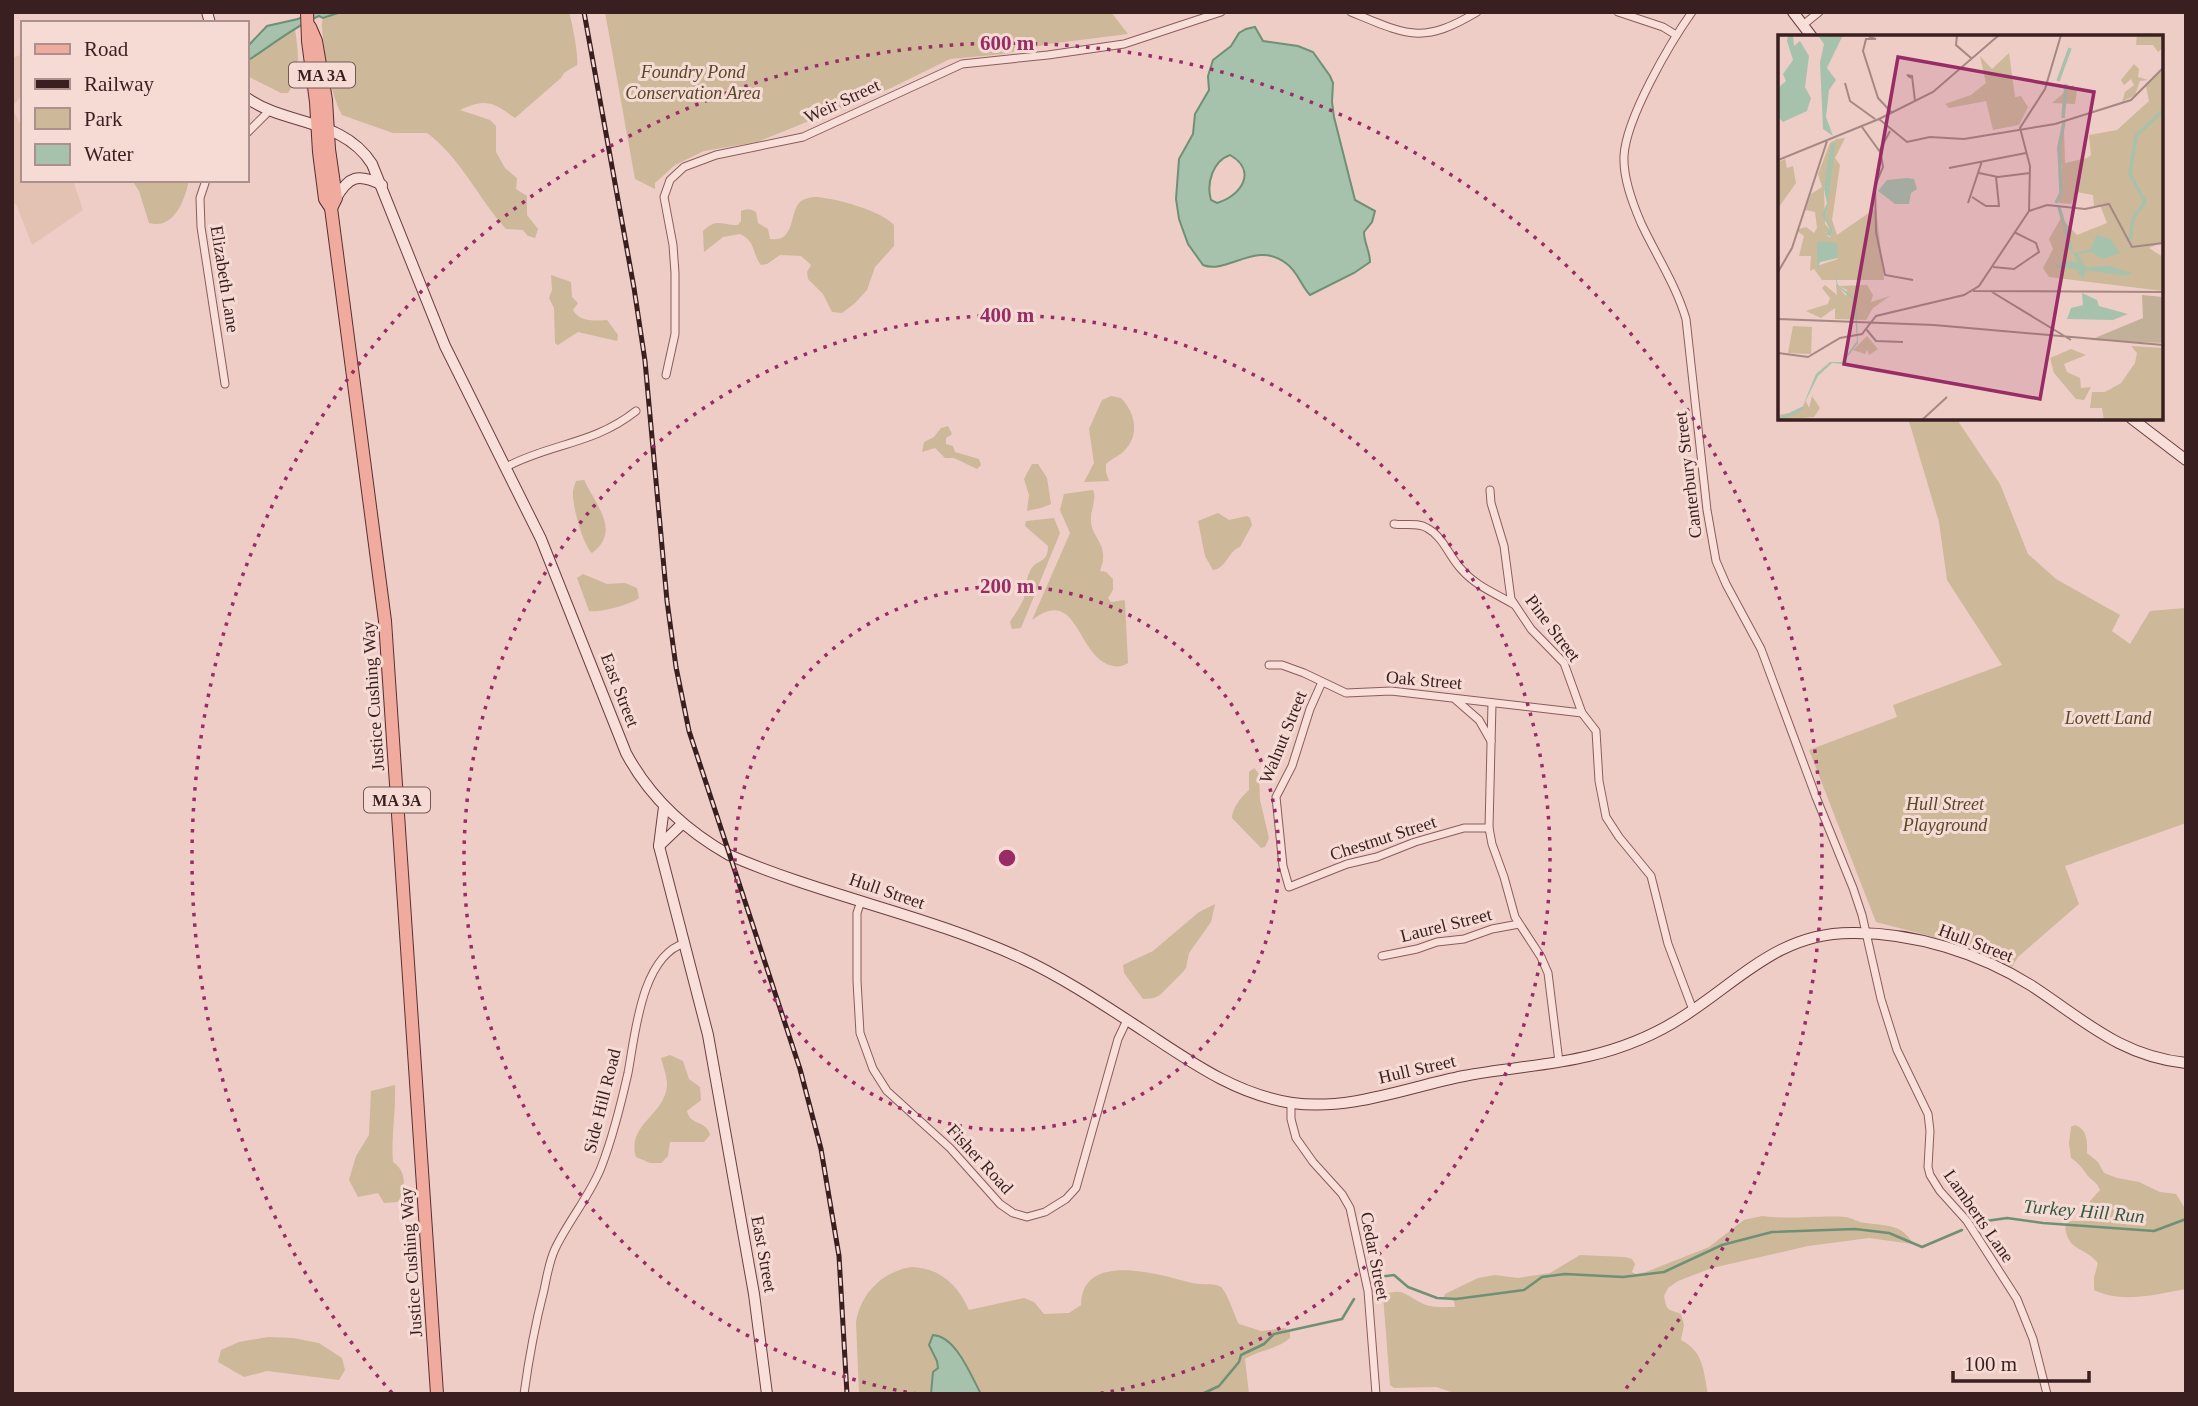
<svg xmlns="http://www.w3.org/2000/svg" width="2198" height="1406" font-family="'Times New Roman',serif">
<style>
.farmland{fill:#e4c2b3}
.green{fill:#cdb899}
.water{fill:#a7c2ac;stroke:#6e9075;stroke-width:2;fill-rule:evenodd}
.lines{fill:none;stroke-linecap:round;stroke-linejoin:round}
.stream{stroke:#6e9075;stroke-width:2.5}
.minor-casing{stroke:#8a5c5b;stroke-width:9}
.secondary-casing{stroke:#6b3e40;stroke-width:12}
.primary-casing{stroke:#572f32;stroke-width:14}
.minor{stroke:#f9dfd9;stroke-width:7}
.secondary{stroke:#f9dfd9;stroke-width:10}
.primary{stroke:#f1ab9e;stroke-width:12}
.rail-casing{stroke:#3a1f20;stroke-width:5}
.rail{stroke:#f6dbd5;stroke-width:2.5;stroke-dasharray:8;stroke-linecap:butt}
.ring{fill:none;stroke:#992b66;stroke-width:3.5;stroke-dasharray:3.5 7}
.labels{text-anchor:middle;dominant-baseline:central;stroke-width:6;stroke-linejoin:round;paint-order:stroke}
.shield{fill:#f6dbd5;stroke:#725756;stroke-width:2}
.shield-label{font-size:16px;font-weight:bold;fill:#3a1f20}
.park-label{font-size:18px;font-style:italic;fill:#564926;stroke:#f6dbd5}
.street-label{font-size:18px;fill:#3a1f20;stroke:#f6dbd5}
.water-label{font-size:19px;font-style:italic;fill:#2f5940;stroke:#f6dbd5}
.inset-river{fill:none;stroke:#a7c2ac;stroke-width:3.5}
.inset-road{fill:none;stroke:#a68784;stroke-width:2}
.view{fill:#992b66;fill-opacity:0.15;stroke:#992b66;stroke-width:3.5}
.inset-edge{fill:none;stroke:#3a1f20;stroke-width:3.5}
.centre{fill:#992b66;stroke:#f6dbd5;stroke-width:3.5}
.ring-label{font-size:21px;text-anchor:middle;font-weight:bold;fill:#992b66;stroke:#f6dbd5;stroke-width:6;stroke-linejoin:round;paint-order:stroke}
</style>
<rect width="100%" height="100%" fill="#eecdc6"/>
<path class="farmland" d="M23 54V94L12 107 23 131V180H56L57 183 73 180 83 210 32 245 16 204 12 205V58Z"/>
<g class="green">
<path d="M324 12H569C572 22 579 57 577 65L564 73 561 78 515 118C493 102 486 98 460 110L490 120 496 126V152L505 168 517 178 516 189 527 196V215L538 229 535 238 528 236 523 230 506 229C478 198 461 158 427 133H393L342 115C330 93 324 53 322 28 321 21 324 18 324 12Z"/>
<path d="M605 12H1111L1128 34 1048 44 1003 54 950 59 891 88 757 142 704 151 675 165 655 183V189L635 179Z"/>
<path d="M295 29C298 51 302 73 288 93H281L247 76V61Z"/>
<path d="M132 180H189C185 200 174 230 149 223L139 191Z"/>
<path d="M817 197C837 199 880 210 894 225V246L875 267 867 290 855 303 842 313 832 312 823 294 808 279 807 272 811 265 801 256 780 255 767 264 761 265C752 254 756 241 740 234L723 237 704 252 703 231C718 217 723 226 738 225L741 221V211C747 209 750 208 756 212L758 223 768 229 770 239C796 243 789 212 800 202 805 198 811 197 817 197Z"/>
<path d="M551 275 571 282 572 297 578 303 573 310C579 322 595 321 607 320L618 335 617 341 578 332 558 345 555 343 554 308 549 298 552 290Z"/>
<path d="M1111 396 1121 398C1135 412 1140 435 1125 450 1120 456 1112 458 1106 464V472L1109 481 1084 482 1094 463 1089 429 1102 400Z"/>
<path d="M1908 418H1956L2000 484 2028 554 2056 579 2120 615 2112 631 2130 644 2150 611 2186 608V823L2065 866 2079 904 2018 957 2012 967 1960 944 1876 922 1809 750 1897 717 1893 705 2002 665 1947 580 1939 522Z"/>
<path d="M948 426 952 434 946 438V444L953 446 955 452 979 459 981 465 977 469 954 458H945L935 448 922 452 924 442 934 437 941 428Z"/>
<path d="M1032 464H1038L1047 478 1051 504 1041 508 1027 511 1029 495 1024 479Z"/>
<path d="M584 480C595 504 622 531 592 553 583 545 572 505 573 492 573 490 575 484 576 481Z"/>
<path d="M1093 490C1097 499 1091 508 1091 518 1090 539 1111 543 1100 571L1106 572 1113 579V590L1108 598 1111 602 1124 600 1125 602 1128 663C1123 666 1119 667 1113 666 1076 658 1079 584 1032 620L1070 533 1060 510 1064 494Z"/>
<path d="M1218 513 1229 520 1247 516 1250 518 1252 525 1240 547C1227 552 1227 568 1213 570L1205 556 1198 521Z"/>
<path d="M1054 518 1060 533 1021 628 1012 629 1010 622C1014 615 1021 606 1024 598 1027 589 1025 580 1030 571 1036 558 1048 565 1048 546L1025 526 1026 521Z"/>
<path d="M583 574 607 584 625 583 637 588 639 598C632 604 600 613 589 611L577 578Z"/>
<path d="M1254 768 1259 774 1260 800 1269 838 1265 847 1261 848 1232 818C1232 808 1242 796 1249 790V772Z"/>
<path d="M1215 904 1211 922 1189 953 1186 968 1182 973 1160 995 1154 998 1143 999 1124 973 1123 965 1153 951 1199 912Z"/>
<path d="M670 1055 683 1061 689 1079 700 1087 701 1100 687 1111C690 1126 707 1120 710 1135L704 1142H670L668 1156 661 1163H650L636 1157C627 1123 665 1116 667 1085 667 1076 663 1066 661 1058Z"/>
<path d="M395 1085C396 1112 391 1136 393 1162 407 1171 406 1189 398 1202L384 1203 378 1193 358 1197 349 1180 356 1156 369 1135 371 1091Z"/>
<path d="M2075 1125C2088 1130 2087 1141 2087 1153L2098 1162 2104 1173 2117 1178 2139 1182 2160 1192 2176 1194 2186 1210V1289C2157 1294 2122 1304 2094 1290V1278L2098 1263C2083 1245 2065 1252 2065 1221H2084L2090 1201 2100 1190C2097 1182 2093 1182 2088 1176 2082 1168 2080 1164 2071 1158L2069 1143 2071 1127Z"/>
<path d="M1762 1216C1790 1220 1818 1215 1845 1217 1853 1218 1859 1223 1866 1223 1886 1226 1903 1224 1913 1244L1869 1238 1808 1246 1712 1268 1678 1281 1668 1288 1664 1296C1667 1312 1667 1308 1681 1314L1684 1325 1681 1340C1704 1352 1703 1370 1708 1394H1457L1436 1387 1394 1388 1390 1385 1383 1295C1405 1286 1406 1297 1426 1305 1435 1308 1445 1307 1455 1307L1454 1301 1444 1297 1445 1294 1478 1278 1495 1275 1518 1278 1550 1273 1580 1255 1625 1257 1632 1259 1635 1264 1632 1272 1636 1274 1646 1272 1709 1247 1744 1220Z"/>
<path d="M911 1267C940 1268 957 1284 969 1310L1024 1298 1034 1302 1044 1314 1069 1313 1081 1305C1082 1250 1160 1275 1192 1283 1200 1285 1211 1283 1219 1286 1227 1289 1234 1316 1239 1324L1261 1331 1285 1328 1290 1332V1338C1278 1349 1259 1350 1245 1359L1249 1394H859L856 1322C861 1293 882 1272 911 1267Z"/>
<path d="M268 1337 293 1338 319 1343 342 1358 345 1370 339 1380 267 1371 244 1377 218 1362 221 1350 239 1342Z"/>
</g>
<g class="water">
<path d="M310 12H341L323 18 319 16C293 27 271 46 247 61V47L267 26 298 19Z"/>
<path d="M1255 27 1263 41 1298 46 1313 52 1330 76 1333 83 1332 102 1334 117 1355 200 1375 211 1372 222 1364 232C1364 243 1370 251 1370 262L1354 273 1310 295C1301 286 1298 272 1287 264 1257 239 1227 275 1203 265L1188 244 1179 219 1176 199 1179 159 1193 134 1195 114 1209 90 1208 76 1213 60 1231 46 1239 33 1246 29ZM1230 155C1258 171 1241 196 1217 203L1211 200C1206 183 1213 161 1230 155Z"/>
<path d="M933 1335C956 1336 971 1376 981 1394H931L933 1372 938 1368 937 1361 929 1345Z"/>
</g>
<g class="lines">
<g class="stream">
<path d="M1979 1222 2007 1218 2043 1223 2154 1231 2186 1219"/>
<path d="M1371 1278 1394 1275 1408 1287 1437 1298 1456 1299 1524 1290 1542 1277 1565 1274 1623 1277 1664 1272 1722 1245 1772 1232 1855 1229 1889 1233 1922 1247 1962 1230"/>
<path d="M1202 1394 1219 1386 1239 1362 1241 1355 1264 1344 1274 1334 1342 1319 1354 1299"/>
</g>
<defs>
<g id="minor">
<path d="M1351 12C1407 35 1422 45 1477 12"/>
<path d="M1618 12 1663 27 1676 35"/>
<path d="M1692 12C1670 43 1626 118 1624 156 1623 178 1632 202 1641 223 1656 255 1676 285 1686 319L1707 510 1716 561 1726 584 1761 649 1816 797 1853 888 1862 915 1881 999 1897 1050 1928 1114 1930 1131 1928 1167 1930 1175 1940 1191 1967 1221 2017 1299 2033 1339 2047 1394"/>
<path d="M1803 25 1819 12"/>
<path d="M247 133 270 110"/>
<path d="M206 180 200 198 201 227 225 384"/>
<path d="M666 375 675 334V273L673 245 664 197 670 180 684 167 716 155 803 137 962 64 1048 55 1124 44 1221 12"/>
<path d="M506 467C551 443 593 445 636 411"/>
<path d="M1490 490 1491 503 1504 546 1511 599 1531 629 1564 663 1582 713 1596 731 1599 781 1606 817 1619 837 1651 876 1668 944 1693 1010"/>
<path d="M1394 524C1405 526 1417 522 1427 528 1444 537 1449 557 1462 570 1476 586 1495 593 1513 604"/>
<path d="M1269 665H1282L1304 673 1346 693 1391 691 1582 713"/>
<path d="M1322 682 1310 709 1292 766 1276 797 1283 866 1289 887 1347 864 1377 857 1415 842 1464 828H1489"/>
<path d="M1456 700 1479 720 1491 741"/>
<path d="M1492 703 1489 828 1492 844 1504 877 1515 917 1541 957 1548 973 1559 1062"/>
<path d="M861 901 857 913V981L860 1033 873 1069 887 1091 950 1148 1000 1204 1013 1213 1027 1217 1045 1212 1066 1199 1076 1188 1118 1039 1127 1020"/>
<path d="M1382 956 1417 949 1437 942 1464 939 1492 929 1519 924"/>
<path d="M1291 1102V1119L1296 1138 1313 1162 1342 1194 1350 1208 1368 1291 1376 1394"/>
<path d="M524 1394C529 1357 535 1325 544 1290 547 1276 549 1262 555 1249 568 1221 592 1193 602 1165 613 1136 621 1104 628 1073 635 1036 641 956 685 943"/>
</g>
<g id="secondary">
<path d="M207 12 210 23"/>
<path d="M1793 12 1812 37"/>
<path d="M247 98C286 126 343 118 372 164L445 346 541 539 626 753C650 798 685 830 729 855 824 896 927 915 1021 958 1064 978 1104 1005 1144 1031 1191 1062 1235 1094 1292 1103 1351 1111 1408 1087 1464 1076 1505 1068 1548 1066 1589 1056 1623 1048 1655 1035 1684 1016 1740 980 1779 933 1851 933 1913 932 1980 953 2032 986 2084 1020 2120 1056 2186 1063"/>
<path d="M336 198C349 176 358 173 382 185"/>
<path d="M2131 418 2186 460"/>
<path d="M664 807 659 846 708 1035 754 1294 767 1394"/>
<path d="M659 846 682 824"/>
</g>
<g id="primary">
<path d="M307 12 308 41 316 102 319 152 325 199 331 208 385 621 437 1394"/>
<path d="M310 27 316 41 326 100 329 149 336 198 331 208"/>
</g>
</defs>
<use href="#minor" class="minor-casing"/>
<use href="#secondary" class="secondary-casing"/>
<use href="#primary" class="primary-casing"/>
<use href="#minor" class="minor"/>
<use href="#secondary" class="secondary"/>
<use href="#primary" class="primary"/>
<defs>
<path id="rail" d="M584 12 634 288 645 361 667 601 676 667 689 731 800 1069 821 1149 839 1256 847 1394"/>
</defs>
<use href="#rail" class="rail-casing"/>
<use href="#rail" class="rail"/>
</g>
<g class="ring">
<circle cx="1007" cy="858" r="272"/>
<path d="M917 1394A543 543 0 1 1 1097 1394"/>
<path d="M392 1393A815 815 0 1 1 1622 1393"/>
</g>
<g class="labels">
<g class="shield">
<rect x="289" y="62.5" width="66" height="25" rx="5"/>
<rect x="364" y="787.5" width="66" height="25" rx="5"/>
</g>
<g class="shield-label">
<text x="322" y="75">MA 3A</text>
<text x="397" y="800">MA 3A</text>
</g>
<g class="park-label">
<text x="693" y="72">Foundry Pond<tspan x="693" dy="21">Conservation Area</tspan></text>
<text x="2108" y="718">Lovett Land</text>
<text x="1945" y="804">Hull Street<tspan x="1945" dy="21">Playground</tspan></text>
</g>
<g class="street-label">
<text transform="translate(842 101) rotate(-25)">Weir Street</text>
<text transform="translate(225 279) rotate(81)">Elizabeth Lane</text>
<text transform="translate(1688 475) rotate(-97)">Canterbury Street</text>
<text transform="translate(1553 628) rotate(53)">Pine Street</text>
<text transform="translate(1424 680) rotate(5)">Oak Street</text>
<text transform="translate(620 690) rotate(69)">East Street</text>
<text transform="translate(373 696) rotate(-94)">Justice Cushing Way</text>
<text transform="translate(1283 737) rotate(-68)">Walnut Street</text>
<text transform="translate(1383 838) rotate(-18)">Chestnut Street</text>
<text transform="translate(887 891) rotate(19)">Hull Street</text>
<text transform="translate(1446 925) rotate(-14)">Laurel Street</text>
<text transform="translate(1976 943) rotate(21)">Hull Street</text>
<text transform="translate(1417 1069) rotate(-13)">Hull Street</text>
<text transform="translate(602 1101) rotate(-76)">Side Hill Road</text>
<text transform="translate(980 1159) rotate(47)">Fisher Road</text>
<text transform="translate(1979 1216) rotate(55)">Lamberts Lane</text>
<text transform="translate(764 1254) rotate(80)">East Street</text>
<text transform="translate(1375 1256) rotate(79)">Cedar Street</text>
<text transform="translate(411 1262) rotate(-94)">Justice Cushing Way</text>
</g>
<g class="water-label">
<text transform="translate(2084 1211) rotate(5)">Turkey Hill Run</text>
</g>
</g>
<g transform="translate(1778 35)">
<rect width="385" height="385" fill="#eecdc6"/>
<path d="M359 0 385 2V13L380 17 375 10H358ZM231 18 237 62 243 61 250 72 241 90 215 95 208 66 171 73 167 69 193 60 208 48 202 21 214 34ZM356 29 361 34 360 42 370 45 362 46 357 60 344 67 347 57 356 50 353 44 346 50 343 45ZM385 34V207L371 213 385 222V256L271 242 265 233 275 214 271 204 283 183 299 200 329 188 322 170 316 171 315 160 299 157 293 169 281 168 284 131 279 115 283 95 286 93 287 128 309 123 313 120 311 100 339 95 350 85 371 66 368 51ZM295 50 299 55 297 69 274 68ZM67 103 57 123 62 130 54 185 59 200 98 173 106 245H44L36 234 32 236 33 221H21L26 201 18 195 28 192 36 198 39 193 37 177 27 175 33 159 44 152 40 139 52 108 56 105 46 154 47 189 53 195 47 198 52 203 55 195 48 182 55 115 58 104ZM50 207 60 224 39 231V216ZM7 124 9 133 15 131 18 148 1 172 0 127ZM58 249 68 261 69 255 61 251 89 250 95 260 93 267 112 261 95 273 88 285 57 284V273L43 283 28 276 50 269 52 263 44 253 47 250 59 260ZM15 291 34 292 33 319 10 318ZM89 301 100 314 91 320 89 315 87 319 75 315ZM353 311 385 313V385H326L324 373H312L314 357H327L343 348 357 328 359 318ZM293 314 308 320 286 329 289 337 302 343 303 353 313 352 306 365 298 364 276 338 272 323ZM34 361 42 373 36 382 0 385 1 380 22 376 28 366 31 373Z" fill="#cdb899" fill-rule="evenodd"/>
<path d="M364 260 385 262V308L312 305 365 283Z" fill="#c2b198"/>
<path d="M15 0 16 11 22 6 31 21 27 52 33 63 29 76 5 87 0 82V53L8 46 5 39 15 25 9 6 10 1ZM65 0 49 33 58 45 51 55 48 82 55 101 45 94 42 27 46 9 41 2ZM58 104 48 182 55 195 51 205 52 201 47 199 52 194 44 180 49 168 46 154 52 112ZM129 143 136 144 139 154 133 158 131 169H117L100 156 109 145ZM319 200 332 204 342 218 324 224 313 217 300 219 307 232 331 231 354 238 346 241 308 235 305 245 298 234 275 232 287 226 300 228 293 213 298 218 312 214ZM39 206 59 208 60 223 42 227 39 235ZM57 239 60 250 78 264 80 308 64 329 54 328 40 341 24 373 38 339 52 327H64L79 306 76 265 59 251ZM304 258 319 265 321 271 350 279 335 285 289 284 293 273 305 270Z" fill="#a7c2ac"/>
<path class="inset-river" d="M280 46 292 13M285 83 288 49M278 168 283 158 281 112 286 87M281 172 293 214M352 205 355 183 367 167 352 139 358 101 385 75M1 385 25 373"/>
<path class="inset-road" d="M179 0 178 10 193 23M91 2 98 4H88L85 16 100 63 114 78M133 43 129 40 134 41 137 66M67 48 72 66 97 84M101 84 129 107 152 102 186 104 277 89 353 65 385 33M84 92 102 117M112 96 102 115 105 132 97 151 98 197 107 240 135 245M0 125 101 84 155 57 221 0M171 133 248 118M201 138 220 142 252 138M194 162 208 171H221L218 142M190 168 204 126M251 176 269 170 307 174 331 169 354 212 385 208M215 232 236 234 261 217 258 208 236 197M0 237 14 213 49 106M195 256 385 257M214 257 293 305M0 284 156 290 385 310M88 294 98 306 125 307M0 318 30 322 62 303 84 299 98 281 186 260 201 251 251 176 252 131 242 93 267 54 283 0M144 385 169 362"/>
<path class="view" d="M120 22 316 57 262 364 66 329Z"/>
<rect width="385" height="385" class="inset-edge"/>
</g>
<circle cx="1007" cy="858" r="10" class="centre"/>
<g class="ring-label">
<text x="1007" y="50">600 m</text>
<text x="1007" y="322">400 m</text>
<text x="1007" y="593">200 m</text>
</g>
<rect width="2198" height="1406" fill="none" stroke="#3a1f20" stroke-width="28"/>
<rect x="21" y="21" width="228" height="161" fill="#f6dbd5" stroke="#ab908d" stroke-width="2"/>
<rect x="35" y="44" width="35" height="10" fill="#f1ab9e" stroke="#ab908d" stroke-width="2"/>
<text x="84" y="56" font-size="21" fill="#3a1f20">Road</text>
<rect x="35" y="79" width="35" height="10" fill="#3a1f20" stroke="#ab908d" stroke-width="2"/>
<text x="84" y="91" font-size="21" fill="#3a1f20">Railway</text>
<rect x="35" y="108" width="35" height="21" fill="#cdb899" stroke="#ab908d" stroke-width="2"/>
<text x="84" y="126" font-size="21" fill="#3a1f20">Park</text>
<rect x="35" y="144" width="35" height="21" fill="#a7c2ac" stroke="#ab908d" stroke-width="2"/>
<text x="84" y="161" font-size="21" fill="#3a1f20">Water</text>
<path d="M1953 1371v10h136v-10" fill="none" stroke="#3a1f20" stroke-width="3.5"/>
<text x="1964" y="1371" font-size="21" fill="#3a1f20" stroke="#f6dbd5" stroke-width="5" paint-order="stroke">100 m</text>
</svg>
